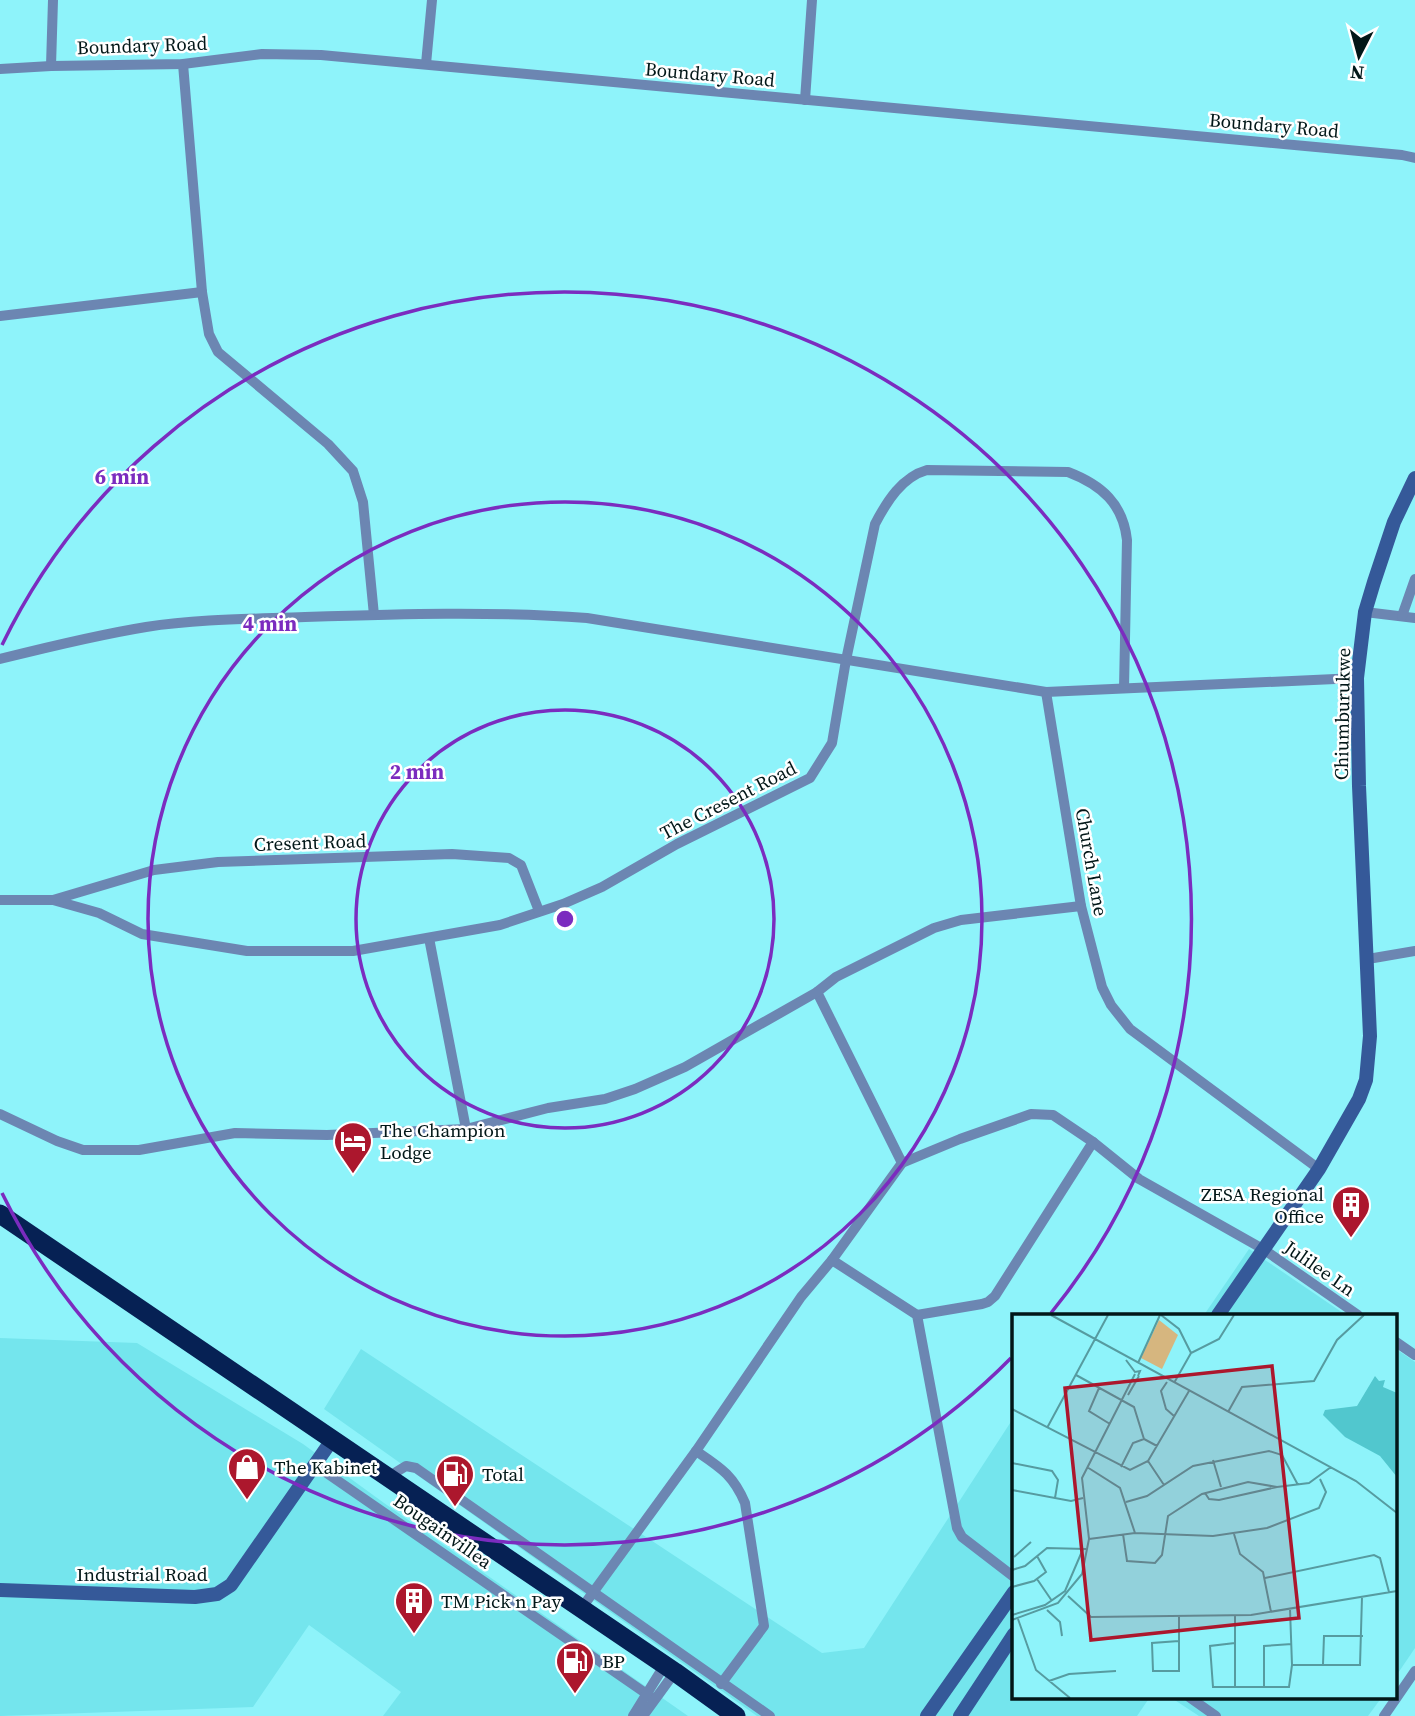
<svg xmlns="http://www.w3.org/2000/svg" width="1415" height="1716" font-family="'Source Serif 4',serif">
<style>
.built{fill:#74e5ed}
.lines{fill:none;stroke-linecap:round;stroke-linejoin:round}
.street{stroke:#6c86b2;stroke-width:10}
.secondary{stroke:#355999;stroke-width:14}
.highway{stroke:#062154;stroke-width:19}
.ring{fill:none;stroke:#7b2cbf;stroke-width:3.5}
.labels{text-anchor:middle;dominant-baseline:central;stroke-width:5;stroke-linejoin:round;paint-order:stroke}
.street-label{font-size:19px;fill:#021718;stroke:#fff}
.poi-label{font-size:19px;fill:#021718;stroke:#fff;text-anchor:start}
.inset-road{fill:none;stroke:#569ba0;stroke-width:2}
.view{fill:#ac172d;fill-opacity:0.15;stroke:#ac172d;stroke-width:3.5}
.inset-edge{fill:none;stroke:#021718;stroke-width:3.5}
.centre{fill:#7b2cbf;stroke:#fff;stroke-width:3.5}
.ring-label{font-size:21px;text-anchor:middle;font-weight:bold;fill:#7b2cbf;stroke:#fff;stroke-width:5;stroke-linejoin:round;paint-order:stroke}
</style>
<rect width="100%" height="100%" fill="#8ef3fa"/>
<g class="built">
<path d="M1249 1249 1346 1315H1204Z"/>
<path d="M0 1338 137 1343 303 1444 384 1503 688 1716H383L401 1692 309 1625 253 1707 0 1716Z"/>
<path d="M361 1349 822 1653 864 1648 1014 1417V1697H1150L1137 1716H757L324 1409Z"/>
<path d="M1396 1349 1415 1362V1648L1396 1676Z"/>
<path d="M1170 1697H1382L1368 1716H1199Z"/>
</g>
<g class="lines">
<g class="street">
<path d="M183 64 202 292 209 334 218 352 328 444 353 471 363 502 374 615"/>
<path d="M426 64 432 0"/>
<path d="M51 66 53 0"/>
<path d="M0 69 51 66 183 64 262 54 321 55 1402 155 1415 158"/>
<path d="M805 100 812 0"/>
<path d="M0 316 202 292"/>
<path d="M1365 612 1415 618"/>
<path d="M1402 616 1415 579"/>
<path d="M0 659C48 647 97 635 146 627 198 619 252 619 305 617 399 614 493 611 587 618L1046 692 1357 678"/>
<path d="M1046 692 1081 906 1102 987 1111 1005 1130 1029 1319 1169"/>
<path d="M0 900H53L99 913 142 934 247 951H353L500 925 563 904 602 887 677 844 810 778 832 743 846 660 875 524C887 501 902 477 927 470L1068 472C1102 485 1123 504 1127 540L1124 688"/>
<path d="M53 900 154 870 218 862 452 854 509 858 521 865 539 911"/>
<path d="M429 938 466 1129"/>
<path d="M1368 959 1415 951"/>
<path d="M817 992 902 1163"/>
<path d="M0 1114 57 1141 83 1150H139L235 1133 327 1135 466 1129 548 1108 605 1099 635 1089 685 1067 817 992 836 977 934 928 961 920 1081 906"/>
<path d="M832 1260 917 1315 957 1528 962 1537 1014 1577"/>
<path d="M917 1315 982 1304 988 1302 995 1296 1093 1142"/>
<path d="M1396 1342 1415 1355"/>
<path d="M696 1451C721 1468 733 1475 745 1503L764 1626 721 1684"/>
<path d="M315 1465 654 1699"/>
<path d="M388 1477 406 1466 416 1468 770 1716"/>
<path d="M581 1609 696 1451 801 1297 832 1260 902 1163 960 1139 1031 1114 1053 1115 1093 1142 1139 1179 1263 1249 1358 1315"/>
<path d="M1189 1697 1216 1716"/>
<path d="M633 1716 664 1666"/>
<path d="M643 1716 675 1672"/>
<path d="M1384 1716 1415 1671"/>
</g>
<g class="secondary">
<path d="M1218 1315 1319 1169 1359 1099 1366 1080 1370 1036 1359 786 1357 678 1365 612 1374 582 1394 522 1415 478"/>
<path d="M0 1590 195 1597 217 1594 231 1585 332 1440"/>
<path d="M927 1716 1014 1592"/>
<path d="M960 1716 1014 1634"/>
</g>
<path class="highway" d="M0 1214 675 1672 736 1716"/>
</g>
<g class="ring">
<circle cx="565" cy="919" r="209"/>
<circle cx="565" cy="919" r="417"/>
<path d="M1011 1358A626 626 0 0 1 2 1193M2 645A626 626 0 1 1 1051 1313"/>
</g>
<defs>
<symbol id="hotel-pin" viewBox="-11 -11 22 30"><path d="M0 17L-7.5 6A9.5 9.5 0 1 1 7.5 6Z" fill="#ac172d" stroke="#fff"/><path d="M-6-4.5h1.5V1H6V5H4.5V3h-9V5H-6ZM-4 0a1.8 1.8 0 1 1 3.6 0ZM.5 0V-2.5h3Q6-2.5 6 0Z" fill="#fff"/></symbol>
<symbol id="building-pin" viewBox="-11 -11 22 30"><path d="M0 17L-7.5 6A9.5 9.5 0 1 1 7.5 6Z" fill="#ac172d" stroke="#fff"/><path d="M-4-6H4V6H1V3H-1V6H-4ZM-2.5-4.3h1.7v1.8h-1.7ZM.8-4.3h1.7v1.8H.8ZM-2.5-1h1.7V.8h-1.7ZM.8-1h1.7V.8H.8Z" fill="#fff"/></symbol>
<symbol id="shop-pin" viewBox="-11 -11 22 30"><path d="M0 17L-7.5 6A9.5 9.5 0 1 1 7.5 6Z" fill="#ac172d" stroke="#fff"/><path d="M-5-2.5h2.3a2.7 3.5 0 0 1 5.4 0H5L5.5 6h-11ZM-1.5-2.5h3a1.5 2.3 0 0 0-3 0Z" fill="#fff"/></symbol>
<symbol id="fuel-pin" viewBox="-11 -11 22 30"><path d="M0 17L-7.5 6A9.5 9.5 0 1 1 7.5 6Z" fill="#ac172d" stroke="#fff"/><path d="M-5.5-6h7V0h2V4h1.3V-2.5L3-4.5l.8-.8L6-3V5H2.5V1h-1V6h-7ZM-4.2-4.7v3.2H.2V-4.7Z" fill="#fff"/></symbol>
</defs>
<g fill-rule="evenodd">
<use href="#hotel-pin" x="331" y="1119" width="44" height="60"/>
<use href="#building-pin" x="1329" y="1183" width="44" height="60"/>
<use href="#shop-pin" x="225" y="1445" width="44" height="60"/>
<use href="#fuel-pin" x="433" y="1452" width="44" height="60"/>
<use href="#building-pin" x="392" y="1579" width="44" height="60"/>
<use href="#fuel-pin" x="553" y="1639" width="44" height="60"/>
</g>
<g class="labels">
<g class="street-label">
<text transform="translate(142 45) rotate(-2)">Boundary Road</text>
<text transform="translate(710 74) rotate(5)">Boundary Road</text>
<text transform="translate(1274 125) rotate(5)">Boundary Road</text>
<text transform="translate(1342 714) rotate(-89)">Chiumburukwe</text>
<text transform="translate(728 800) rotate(-27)">The Cresent Road</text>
<text transform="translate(310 842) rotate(-2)">Cresent Road</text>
<text transform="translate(1092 862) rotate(80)">Church Lane</text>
<text transform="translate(1320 1268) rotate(35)">Julilee Ln</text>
<text transform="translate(443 1531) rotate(35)">Bougainvillea</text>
<text x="142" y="1574">Industrial Road</text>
</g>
<g class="poi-label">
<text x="380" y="1130">The Champion<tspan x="380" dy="22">Lodge</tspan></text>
<text x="1324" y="1194" text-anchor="end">ZESA Regional<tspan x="1324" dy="22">Office</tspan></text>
<text x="274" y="1467">The Kabinet</text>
<text x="482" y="1474">Total</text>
<text x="441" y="1601">TM Pick n Pay</text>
<text x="602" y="1661">BP</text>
</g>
</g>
<g transform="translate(1012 1314)">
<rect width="385" height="385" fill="#8ef3fa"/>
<path d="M147 6 166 21 150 55 129 44Z" fill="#d6b67f"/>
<path d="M363 62 367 67 373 66 371 73 385 79V163L368 142 333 123 311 101 313 96 345 92Z" fill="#51c7ce"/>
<path class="inset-road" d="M39 1 344 167 385 199M149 1 167 15 179 39M114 46 123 58 128 57 126 62M126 49 148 1M64 61 122 93 132 125 145 132M155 68 149 77 154 95 162 102M162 69 179 39 207 25 222 1M87 74 77 97 98 110M116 81 127 62M0 95 118 156 136 147 177 77M216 98 230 73 302 67 325 26 352 1M35 114 96 1M201 146 209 173M136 147 152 171M0 149 40 157 46 166 43 184M75 153 108 174 123 219M109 153 121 129 132 125M0 176 59 187 71 184M193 179 197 185 207 186 265 173M114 188 135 182 181 152 257 137 270 141 286 171M111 220 115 247 143 249 150 241 156 202 190 180 236 168 265 173 297 169 319 153M222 220 228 240 251 258 259 298M77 225 123 219 201 222 255 214 307 194 314 178 308 165M2 243 19 228M0 256 13 252 35 234 74 235M253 264 362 241 368 244 377 278M25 265 40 287M0 273 22 267 34 258 25 242M56 282 79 303 239 301 385 277M278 295 280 351H348L350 283M35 296 48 308 50 322M0 301 33 291 53 277 71 235M6 305 24 356 58 384M0 306 46 289 70 260 77 225 70 164 123 60M167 327 140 329 141 357H167V302M223 329 198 332 201 373H277L280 351M311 350 312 322H351M37 367 57 360 104 357M223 373V301M252 373V332L280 330"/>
<path class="view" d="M260 52 287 304 79 326 53 74Z"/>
<rect width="385" height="385" class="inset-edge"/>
</g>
<circle cx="565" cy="919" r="10" class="centre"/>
<g class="ring-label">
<text x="122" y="484">6 min</text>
<text x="270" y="631">4 min</text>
<text x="417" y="779">2 min</text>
</g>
<g transform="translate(1359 56) rotate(186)" stroke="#ffffff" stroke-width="5" paint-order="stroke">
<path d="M0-5L12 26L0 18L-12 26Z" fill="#021718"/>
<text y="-10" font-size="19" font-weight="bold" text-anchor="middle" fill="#021718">N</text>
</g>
</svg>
